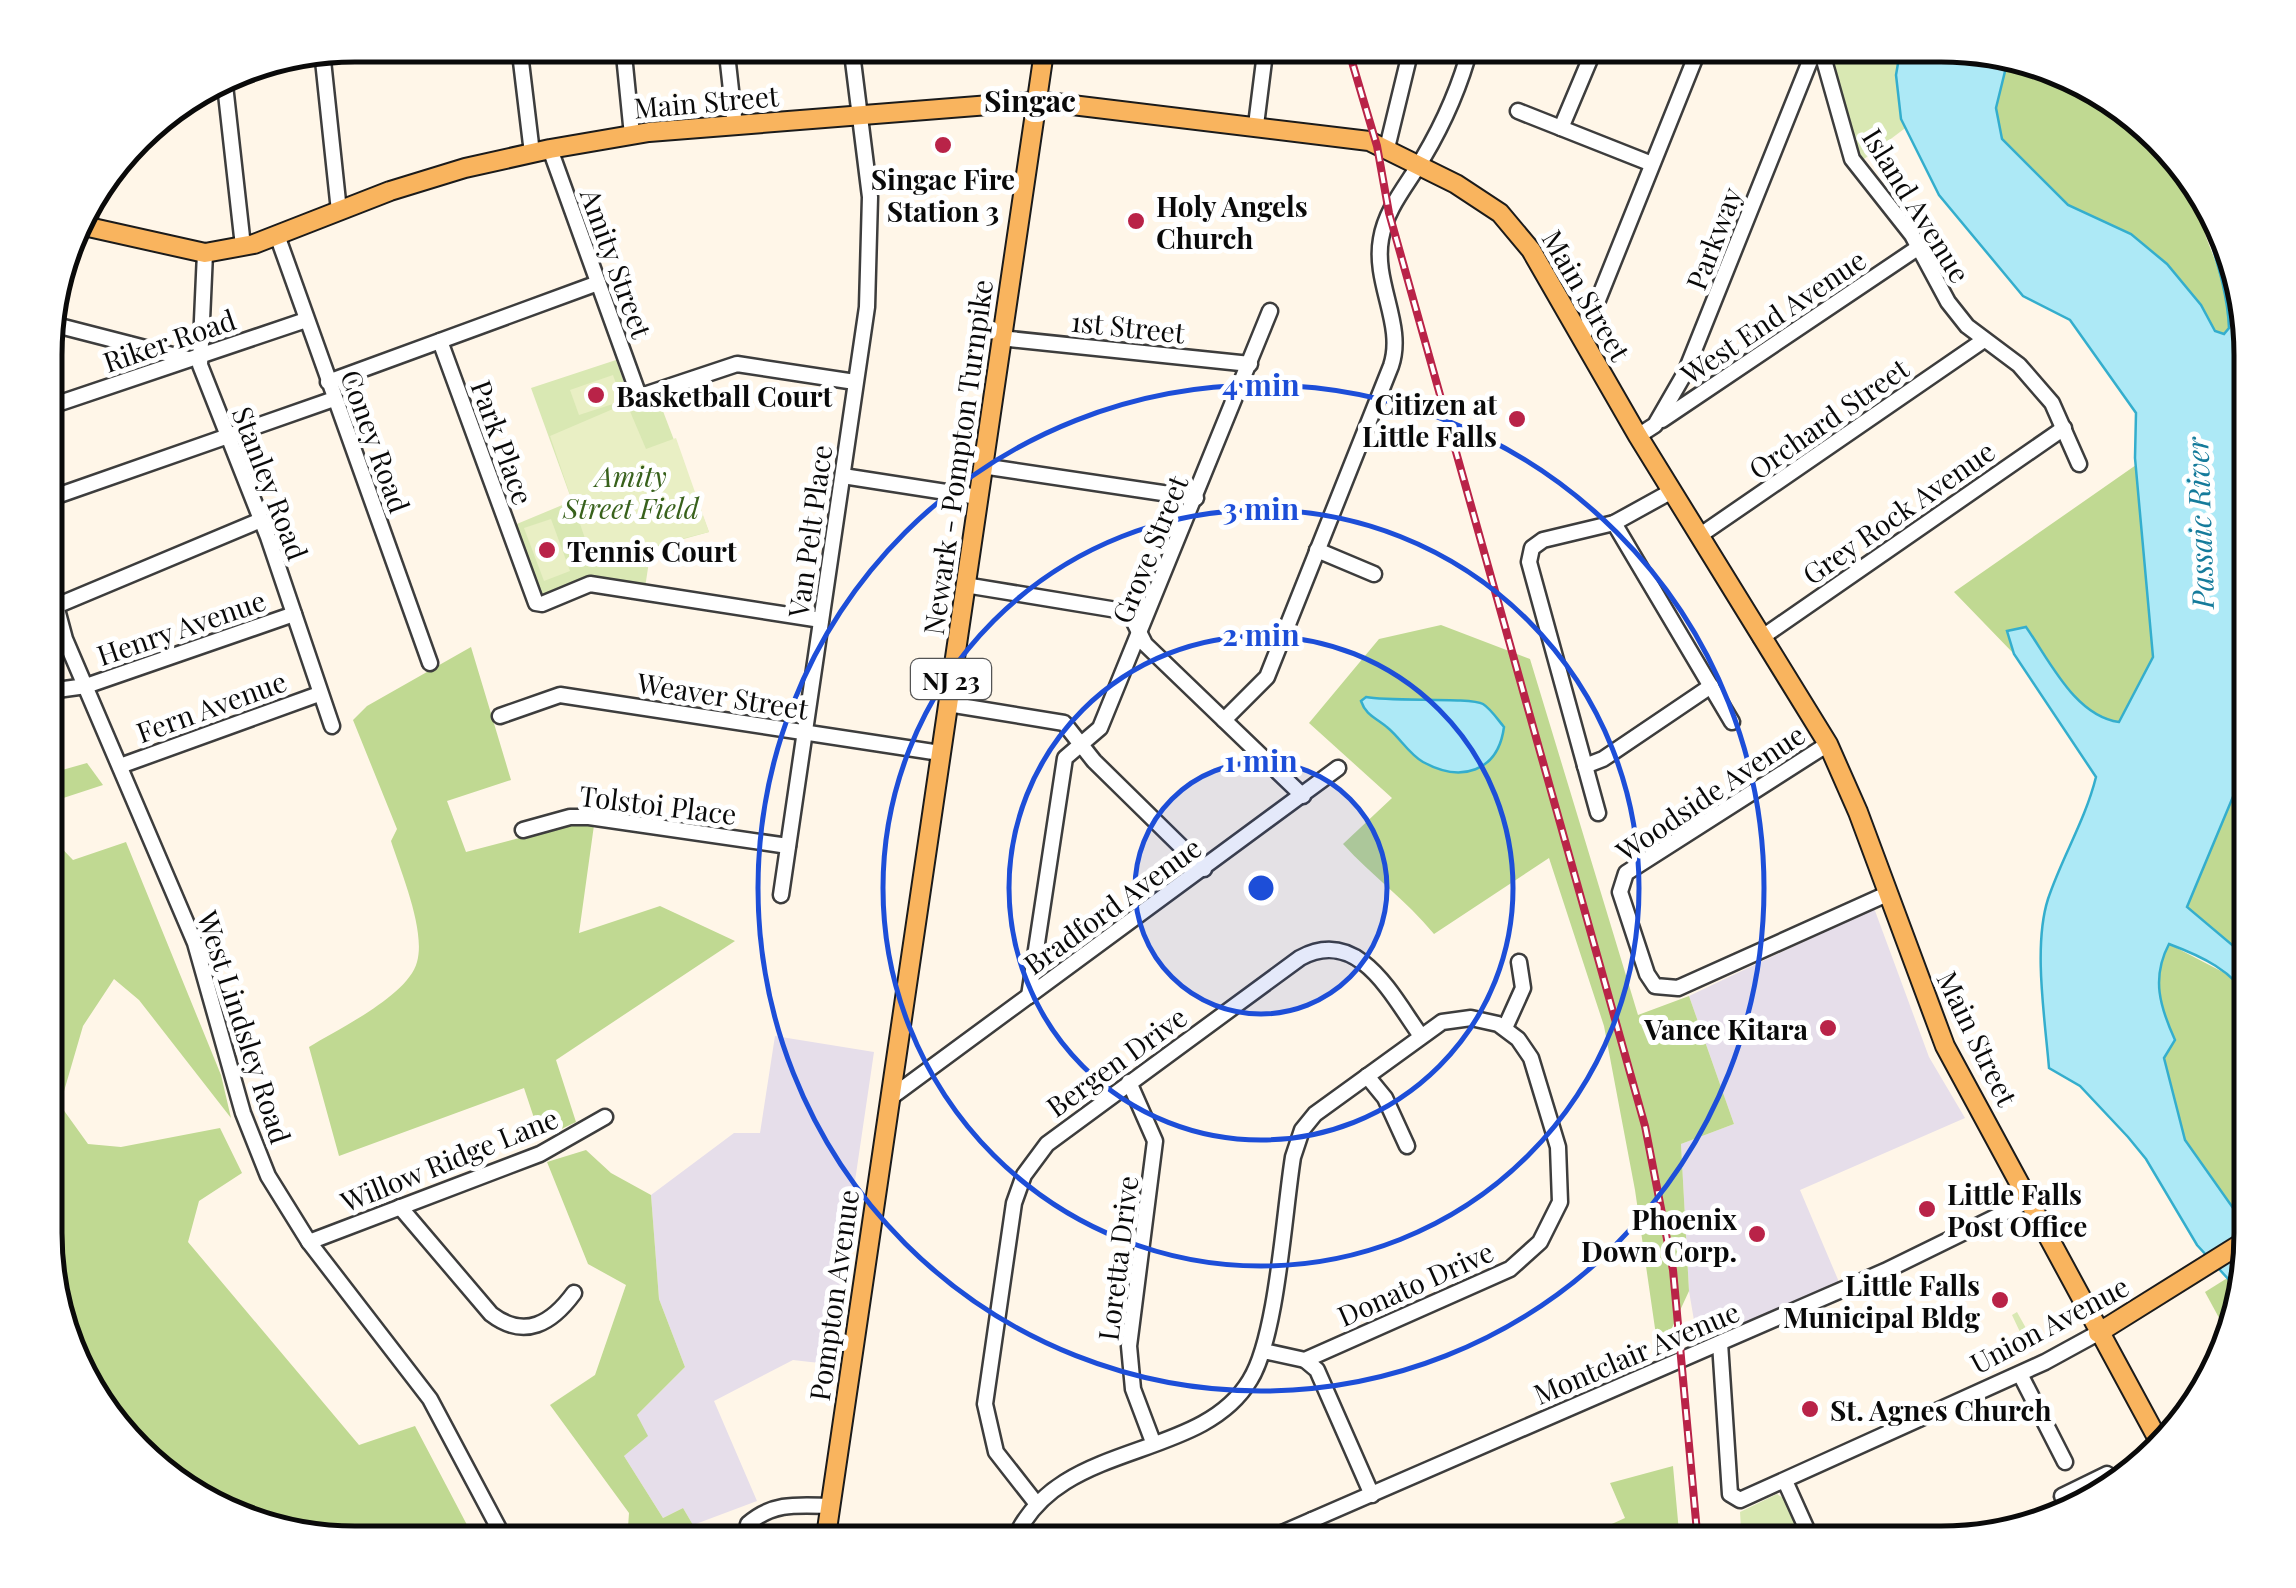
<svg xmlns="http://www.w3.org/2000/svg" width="2296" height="1588" font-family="'Playfair Display',serif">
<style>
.industrial{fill:#e6deea}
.green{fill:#d9e8b3}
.forest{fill:#c0d992}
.pitch{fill:#e9efc4}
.water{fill:#ade9f6;stroke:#34aecd;stroke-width:2.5}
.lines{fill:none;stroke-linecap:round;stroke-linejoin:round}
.minor-casing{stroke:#3d3d3d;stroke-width:19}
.major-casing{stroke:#1b1b1b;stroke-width:22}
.minor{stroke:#fff;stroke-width:14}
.major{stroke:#f9b45e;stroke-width:18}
.rail-casing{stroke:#b92348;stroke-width:8}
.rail{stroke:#fff;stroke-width:4;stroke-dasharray:11;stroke-linecap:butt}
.ring{fill:none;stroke:#1d4ed8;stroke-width:5}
.poi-dot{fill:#b92348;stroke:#fff;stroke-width:4}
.labels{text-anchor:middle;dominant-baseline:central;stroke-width:10;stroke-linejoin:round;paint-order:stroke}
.shield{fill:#fff;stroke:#545454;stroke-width:2.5}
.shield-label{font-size:25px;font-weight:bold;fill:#0a0a0a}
.street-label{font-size:28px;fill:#0a0a0a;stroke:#fff}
.poi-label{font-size:28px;font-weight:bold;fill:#0a0a0a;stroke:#fff;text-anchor:start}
.park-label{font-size:28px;font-style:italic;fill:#38611c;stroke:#fff}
.neighbourhood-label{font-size:30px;font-weight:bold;fill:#0a0a0a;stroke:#fff}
.water-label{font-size:30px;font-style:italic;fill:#157b9b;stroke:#fff}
.rim{fill:none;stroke:#0a0a0a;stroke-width:5}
.centre{fill:#1d4ed8;stroke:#fff;stroke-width:5}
.ring-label{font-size:30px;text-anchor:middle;font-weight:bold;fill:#1d4ed8;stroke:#fff;stroke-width:10;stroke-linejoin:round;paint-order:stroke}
</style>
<rect width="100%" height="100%" fill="#fff6e8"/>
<g class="industrial">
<path d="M1874 908 1929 1057 1965 1118 1800 1190 1839 1282 1698 1344 1689 1291 1681 1144 1734 1124 1689 996Z"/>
<path d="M775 1036 874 1052 828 1364 793 1360 714 1401 757 1501 693 1525 683 1508 663 1518 624 1456 647 1436 637 1415 685 1367 659 1299 651 1195 734 1133H760Z"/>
</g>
<g class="green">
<path d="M1829 46H1901L1896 75 1908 126 1860 162Z"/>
<path d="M616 360 632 405 658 398 709 532 651 548 645 588 595 580 542 596 537 594 512 526 572 501 531 388Z"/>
<path d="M2017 1312 2037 1348 2004 1363 1995 1348 2020 1332 2012 1315Z"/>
<path d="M1777 1494 1783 1498 1804 1543H1742L1740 1512Z"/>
</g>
<g class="forest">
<path d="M2009 55 2041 62 2129 109 2195 183 2206 237 2227 291 2229 329 2224 334 2215 331 2201 305 2167 264 2131 234 2068 205 2002 138 1996 108Z"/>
<path d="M2136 465 2153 657 2119 722C2075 716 2050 661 2026 627L2008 631 2014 654 1954 592Z"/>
<path d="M1441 625 1530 659 1638 1015 1689 996 1734 1124 1681 1144 1689 1291 1659 1356 1635 1190 1604 1026 1549 858 1434 934C1406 900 1372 876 1343 844L1392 798 1309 723 1379 639Z"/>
<path d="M471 647 511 780 447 801 466 852 595 818 579 933 660 906 735 941 556 1060 576 1122 541 1139 524 1088 339 1156 309 1047C338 1029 408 996 417 962 426 931 401 872 391 841L397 829 353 720 367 706Z"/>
<path d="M2250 756V960L2187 907Z"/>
<path d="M87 763 103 785 48 803V774Z"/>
<path d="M48 834 73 860 126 842 221 1075 231 1118 139 1000 114 979 83 1026 60 1105 88 1144 121 1147 220 1128 242 1173 199 1201 188 1242 359 1445 415 1426 476 1542H335L255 1526 167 1479 87 1388 48 1273Z"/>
<path d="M2169 944 2240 981 2250 1001V1217L2243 1222 2185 1140 2164 1058 2175 1040C2160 1006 2151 977 2169 944Z"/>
<path d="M586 1150 611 1173 651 1195 659 1299 685 1367 637 1415 648 1436 624 1456 663 1518 683 1508 693 1525 691 1543 627 1542 629 1513 550 1405 595 1375 626 1285 588 1264 547 1162Z"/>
<path d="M2229 1277 2242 1294 2231 1340 2205 1292Z"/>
<path d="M1673 1466 1680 1543H1570L1625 1518 1610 1483Z"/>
</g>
<g class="pitch">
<path d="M613 375 622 401 579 415 570 390Z"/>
<path d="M620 406 629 409 646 449 676 438 709 532 597 560 591 556 550 436Z"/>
<path d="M551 519 570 571 544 581 524 528Z"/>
</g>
<g class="water">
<path d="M1901 46H1961L2009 55 1996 108 2002 139 2068 205 2131 234 2167 264 2201 305 2215 331 2224 334 2229 328C2227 278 2205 233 2195 183L2210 201 2250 335V580L2243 592 2250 618V756L2187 907 2250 960V1001C2234 971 2201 956 2169 944 2151 978 2160 1007 2175 1040L2164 1058 2185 1140 2250 1232 2242 1294 2197 1245 2146 1159 2128 1137 2080 1086 2049 1068C2045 1019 2033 946 2048 899 2062 857 2085 821 2096 777L2014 654 2007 631 2026 627C2050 661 2075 716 2119 722L2153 657 2135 458 2136 413 2070 320 2023 296 1939 195 1901 119 1896 75Z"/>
<path d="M1366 697C1391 702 1471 697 1483 704 1491 709 1498 720 1504 727 1498 772 1461 783 1423 762 1409 754 1400 738 1388 728 1377 718 1366 716 1361 701Z"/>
</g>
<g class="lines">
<defs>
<g id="minor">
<path d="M519 45 532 153"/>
<path d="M623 45 632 135"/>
<path d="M726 45 735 126"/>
<path d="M1820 46 1852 159 1912 235 1948 302 1967 326 2019 365 2052 403 2079 464"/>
<path d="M322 51 339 211"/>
<path d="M224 76 243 246"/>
<path d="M1518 111 1652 164"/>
<path d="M1256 125 1266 45"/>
<path d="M1561 128 1596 45"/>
<path d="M1387 148 1412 45"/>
<path d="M550 149 638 393 644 395 737 364 855 382"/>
<path d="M88 203 91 228"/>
<path d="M277 235 430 663"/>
<path d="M205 253 200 365 268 537 332 726"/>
<path d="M48 323 188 359"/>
<path d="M1000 338 1250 364"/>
<path d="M1582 340 1700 46"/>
<path d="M440 341 536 603 542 604 590 584 821 620"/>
<path d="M328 382 598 283"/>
<path d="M48 407 306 320"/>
<path d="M1662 420 1919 247"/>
<path d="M1638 436 1655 425 1685 373 1816 46"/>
<path d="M982 466 1196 498"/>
<path d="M843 476 978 497"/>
<path d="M48 499 334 399"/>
<path d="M1614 523 1732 722"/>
<path d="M1699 536 1984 340"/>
<path d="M48 539 54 598 65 639 195 943 243 1113 268 1176 309 1242 430 1399 506 1542"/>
<path d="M1317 550 1374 574"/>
<path d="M965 585 1129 612 1145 644 1303 796"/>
<path d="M56 606 261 520"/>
<path d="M1761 638 2064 428"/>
<path d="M48 666 57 690 86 686 294 614"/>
<path d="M948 704 1064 723 1094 761 1204 869"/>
<path d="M500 716 560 695 940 753"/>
<path d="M1224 720 1267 677 1391 366C1405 325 1373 283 1381 239 1386 208 1408 184 1423 158 1445 121 1460 87 1471 45"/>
<path d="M1828 744 1626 873 1620 892 1647 974 1655 986 1678 988 1887 894"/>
<path d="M120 766 319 694"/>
<path d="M1585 766 1603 759 1711 686"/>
<path d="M1598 813 1529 562 1532 548 1543 540 1614 523 1672 491"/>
<path d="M523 830 570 817H589L788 846"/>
<path d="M781 895 867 307 870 197 851 45"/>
<path d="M1029 996 1065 758 1100 728 1270 311"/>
<path d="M1505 1028 1523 988 1519 962"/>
<path d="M1367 1076 1385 1098 1407 1146"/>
<path d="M1129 1082 1155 1141 1129 1346 1133 1389 1153 1442"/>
<path d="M890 1098 1338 768"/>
<path d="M400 1207 491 1314C525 1340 552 1323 574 1293"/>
<path d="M309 1242 540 1154 605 1117"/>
<path d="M1720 1343 1730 1494 1740 1500 2045 1362 2098 1333"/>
<path d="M1305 1360 1317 1370 1372 1495"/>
<path d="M2020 1374 2065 1462"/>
<path d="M1785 1481 1813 1543"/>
<path d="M2062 1496 2107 1474 2112 1483"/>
<path d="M1036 1503 996 1452 985 1404 1014 1203 1024 1175 1047 1144 1300 958C1359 926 1392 996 1421 1036"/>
<path d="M1312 1520 1322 1543"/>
<path d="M745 1543 748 1524C773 1502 798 1505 830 1506"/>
<path d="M1013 1543C1054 1438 1200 1464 1250 1380 1277 1337 1284 1213 1293 1157L1302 1130 1315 1114 1442 1022 1471 1018 1498 1024 1518 1039 1531 1058 1558 1147 1560 1202 1540 1242 1510 1269 1305 1360 1264 1351"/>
<path d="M1259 1543 1885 1271 2030 1200"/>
</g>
<g id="major">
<path d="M75 224 205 253 254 244 390 191 465 168 550 149 649 132 1039 101 1369 141 1456 184 1500 213 1531 250 1638 436 1828 744 1858 812 1945 1046 2160 1443"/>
<path d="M2098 1333 2250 1238"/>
<path d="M825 1543 1045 45"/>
</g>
</defs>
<use href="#minor" class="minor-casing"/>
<use href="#major" class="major-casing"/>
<use href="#minor" class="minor"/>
<use href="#major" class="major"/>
<defs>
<path id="rail" d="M1347 45 1377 146 1389 213 1645 1126 1673 1270 1698 1543"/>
</defs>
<use href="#rail" class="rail-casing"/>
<use href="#rail" class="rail"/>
</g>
<circle cx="1261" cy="888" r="126" fill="#1d4ed8" fill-opacity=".12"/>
<g class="ring">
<circle cx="1261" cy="888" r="126"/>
<circle cx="1261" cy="888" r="252"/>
<circle cx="1261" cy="888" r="378"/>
<circle cx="1261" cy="888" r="503"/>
</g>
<g class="poi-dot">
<circle cx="943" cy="145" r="10"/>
<circle cx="1136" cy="221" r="10"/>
<circle cx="596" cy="395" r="10"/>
<circle cx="1517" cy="419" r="10"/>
<circle cx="547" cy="550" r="10"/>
<circle cx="1828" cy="1028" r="10"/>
<circle cx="1927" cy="1209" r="10"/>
<circle cx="1757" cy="1234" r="10"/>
<circle cx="2000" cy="1300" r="10"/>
<circle cx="1810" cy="1409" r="10"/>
</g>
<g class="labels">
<rect class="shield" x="911" y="659" width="80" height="40" rx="8"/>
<g class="shield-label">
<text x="951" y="679">NJ 23</text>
</g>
<g class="street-label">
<text transform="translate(706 101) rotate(-5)">Main Street</text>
<text transform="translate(1917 205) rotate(58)">Island Avenue</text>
<text transform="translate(1713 238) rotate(-69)">Parkway</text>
<text transform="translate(617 263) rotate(70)">Amity Street</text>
<text transform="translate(1587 295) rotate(60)">Main Street</text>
<text transform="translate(1773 316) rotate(-34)">West End Avenue</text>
<text transform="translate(1128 326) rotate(6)">1st Street</text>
<text transform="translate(169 340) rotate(-19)">Riker Road</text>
<text transform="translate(1828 418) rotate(-35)">Orchard Street</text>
<text transform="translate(376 441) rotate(70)">Coney Road</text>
<text transform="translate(503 442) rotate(70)">Park Place</text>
<text transform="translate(957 457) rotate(-82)">Newark - Pompton Turnpike</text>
<text transform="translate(271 483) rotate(69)">Stanley Road</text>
<text transform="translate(1898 512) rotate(-35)">Grey Rock Avenue</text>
<text transform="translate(809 531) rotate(-82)">Van Pelt Place</text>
<text transform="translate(1149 549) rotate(-68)">Grove Street</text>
<text transform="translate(181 627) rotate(-19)">Henry Avenue</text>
<text transform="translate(723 695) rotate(9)">Weaver Street</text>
<text transform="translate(211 706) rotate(-20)">Fern Avenue</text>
<text transform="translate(1710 792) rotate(-34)">Woodside Avenue</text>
<text transform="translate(658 804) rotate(7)">Tolstoi Place</text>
<text transform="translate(1112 905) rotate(-36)">Bradford Avenue</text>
<text transform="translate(245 1027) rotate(72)">West Lindsley Road</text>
<text transform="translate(1978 1038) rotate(64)">Main Street</text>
<text transform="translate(1116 1061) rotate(-36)">Bergen Drive</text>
<text transform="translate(449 1159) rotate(-22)">Willow Ridge Lane</text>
<text transform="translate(1117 1258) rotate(-83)">Loretta Drive</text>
<text transform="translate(1415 1283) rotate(-24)">Donato Drive</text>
<text transform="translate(833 1295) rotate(-82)">Pompton Avenue</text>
<text transform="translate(2049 1324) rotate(-28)">Union Avenue</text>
<text transform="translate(1636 1352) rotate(-23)">Montclair Avenue</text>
</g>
<g class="poi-label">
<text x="943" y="178" text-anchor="middle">Singac Fire<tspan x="943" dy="32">Station 3</tspan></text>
<text x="1156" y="205">Holy Angels<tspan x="1156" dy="32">Church</tspan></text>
<text x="616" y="395">Basketball Court</text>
<text x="1497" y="403" text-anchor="end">Citizen at<tspan x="1497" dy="32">Little Falls</tspan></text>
<text x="567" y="550">Tennis Court</text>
<text x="1808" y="1028" text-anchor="end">Vance Kitara</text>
<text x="1947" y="1193">Little Falls<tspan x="1947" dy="32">Post Office</tspan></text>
<text x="1737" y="1218" text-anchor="end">Phoenix<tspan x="1737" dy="32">Down Corp.</tspan></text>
<text x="1980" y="1284" text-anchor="end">Little Falls<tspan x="1980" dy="32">Municipal Bldg</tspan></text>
<text x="1830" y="1409">St. Agnes Church</text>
</g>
<g class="park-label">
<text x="631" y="475">Amity<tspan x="631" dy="32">Street Field</tspan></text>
</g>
<g class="neighbourhood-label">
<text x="1030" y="100">Singac</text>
</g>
<g class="water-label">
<text transform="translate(2199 523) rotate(-92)">Passaic River</text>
</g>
</g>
<path d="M0 0H2296V1588H0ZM355 62H1941A293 293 0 0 1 2234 355V1233A293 293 0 0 1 1941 1526H355A293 293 0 0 1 62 1233V355A293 293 0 0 1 355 62Z" fill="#fff" fill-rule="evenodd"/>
<path class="rim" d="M355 62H1941A293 293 0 0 1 2234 355V1233A293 293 0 0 1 1941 1526H355A293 293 0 0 1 62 1233V355A293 293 0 0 1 355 62Z"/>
<circle cx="1261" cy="888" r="15" class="centre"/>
<g class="ring-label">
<text x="1261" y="396">4 min</text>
<text x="1261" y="520">3 min</text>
<text x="1261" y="646">2 min</text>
<text x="1261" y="772">1 min</text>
</g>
</svg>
